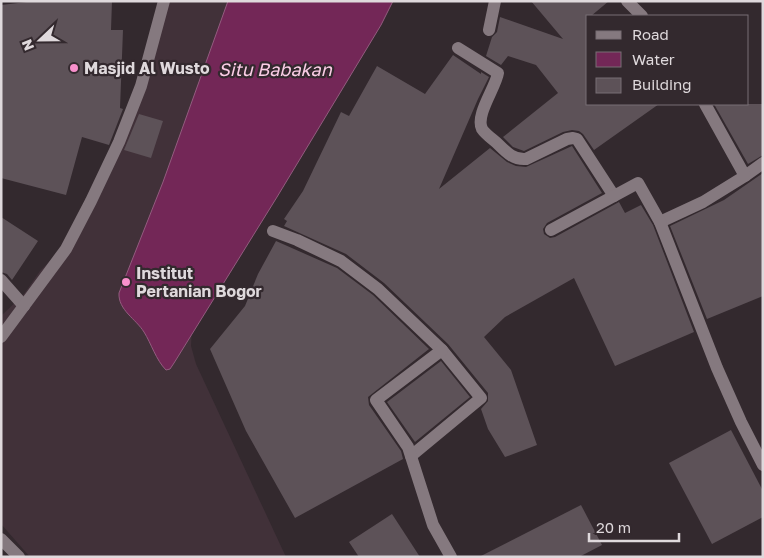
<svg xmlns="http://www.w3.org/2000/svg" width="764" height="558" font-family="'Golos Text',sans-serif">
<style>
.built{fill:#413139}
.water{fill:#732757;stroke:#935c7f}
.building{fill:#5d5258}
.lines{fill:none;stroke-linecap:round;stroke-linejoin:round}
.minor{stroke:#85797f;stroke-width:12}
.poi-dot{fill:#f890cc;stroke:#33292e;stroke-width:2}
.labels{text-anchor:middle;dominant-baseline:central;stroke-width:4.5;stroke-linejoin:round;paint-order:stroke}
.poi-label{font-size:16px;font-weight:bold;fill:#dfd9dc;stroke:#33292e;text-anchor:start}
.water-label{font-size:18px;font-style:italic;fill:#fbcde6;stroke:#33292e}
</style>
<rect width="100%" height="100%" fill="#33292e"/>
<path class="built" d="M164 1H379L192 328 191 346 196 364 286 557H30L1 524V316L24 294 40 271 81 230 93 208Z"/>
<path class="water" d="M228 1H393L381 25 277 197 174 363 170 369 166 370C156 360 151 343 144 332 136 319 118 310 119 293L163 182Z"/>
<g class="building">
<path d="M35 1H112L111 30H123L120 108 123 109 109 145 82 137 66 195 1 178V5Z"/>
<path d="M531 1H609L591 16H588V104H659L594 150 583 134 579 131 572 130 563 132 524 151 513 147 503 137 558 93 536 65 508 56 501 65 486 56 492 37 497 32 500 17 563 39Z"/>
<path d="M453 55 481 74V72L489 77 478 99 439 189 490 148 507 162 516 166 526 167 572 146 602 193 547 223 543 229 544 234 550 238 555 237 619 202 625 213 641 205 653 225 694 332 615 366 574 278 505 317 484 337 511 370 537 445 505 457 488 429 481 409 488 401V393L448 344 384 283 346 254 284 226 287 221 284 219 303 191 341 112 349 116 377 66 425 94Z"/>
<path d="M714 104H763V155L748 164Z"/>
<path d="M139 114 163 121 151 158 124 150Z"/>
<path d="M763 173V296L707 319 670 226 724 200Z"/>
<path d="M1 217 38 241 12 280 7 274 1 272Z"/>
<path d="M276 241 337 268 373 295 429 349 368 397 369 405 401 451 403 459 295 518 246 431 210 349 245 306 258 274Z"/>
<path d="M441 361 470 397 415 442 387 402Z"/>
<path d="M731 430 763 491V517L712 544 669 463Z"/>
<path d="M581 505 602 545 579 557H479Z"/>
<path d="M392 514 420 557H359L349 542Z"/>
</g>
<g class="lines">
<g class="minor">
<path d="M627 1 642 16"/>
<path d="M489 30 495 1"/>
<path d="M458 48 498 73C496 87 475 115 482 129 486 135 494 140 499 145 507 153 514 160 526 159L567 139 573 138 577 139 614 196"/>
<path d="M745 176 763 163"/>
<path d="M660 222 703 202 745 176 705 104"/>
<path d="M551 230 638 183 660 222 717 368 741 422 763 465"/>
<path d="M273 231 297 240 341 261 378 289 442 350 481 398 411 456"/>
<path d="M1 280 24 306"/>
<path d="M1 337 66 249 91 201 119 142 141 86 164 1"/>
<path d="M442 350 376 400 408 447 433 525 451 557"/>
<path d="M1 539 19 557"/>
</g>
</g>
<g class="poi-dot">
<circle cx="74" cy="68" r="5"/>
<circle cx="126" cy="282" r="5"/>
</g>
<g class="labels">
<g class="poi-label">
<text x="84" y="68">Masjid Al Wusto</text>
<text x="136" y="273">Institut<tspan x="136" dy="18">Pertanian Bogor</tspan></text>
</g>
<g class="water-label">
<text x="275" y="69">Situ Babakan</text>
</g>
</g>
<rect width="764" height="558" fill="none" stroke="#dfd9dc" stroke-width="5"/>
<rect x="586" y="15" width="162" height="90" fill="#33292e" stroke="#786f74"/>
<rect x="596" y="31" width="25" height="8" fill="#85797f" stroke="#786f74"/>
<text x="632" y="40" font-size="15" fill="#dfd9dc">Road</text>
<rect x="596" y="52" width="25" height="15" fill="#732757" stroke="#786f74"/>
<text x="632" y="65" font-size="15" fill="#dfd9dc">Water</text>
<rect x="596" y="78" width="25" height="15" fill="#5d5258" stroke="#786f74"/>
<text x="632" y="90" font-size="15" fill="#dfd9dc">Building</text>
<g transform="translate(40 40) rotate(248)" stroke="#33292e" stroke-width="4" paint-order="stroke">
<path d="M0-4L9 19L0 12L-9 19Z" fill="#dfd9dc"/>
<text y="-8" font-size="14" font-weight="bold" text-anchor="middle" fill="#dfd9dc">N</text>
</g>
<path d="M589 533v8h90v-8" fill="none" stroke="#dfd9dc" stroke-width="2.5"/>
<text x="596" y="533" font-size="15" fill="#dfd9dc" stroke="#33292e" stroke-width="4" paint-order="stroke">20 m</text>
</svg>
